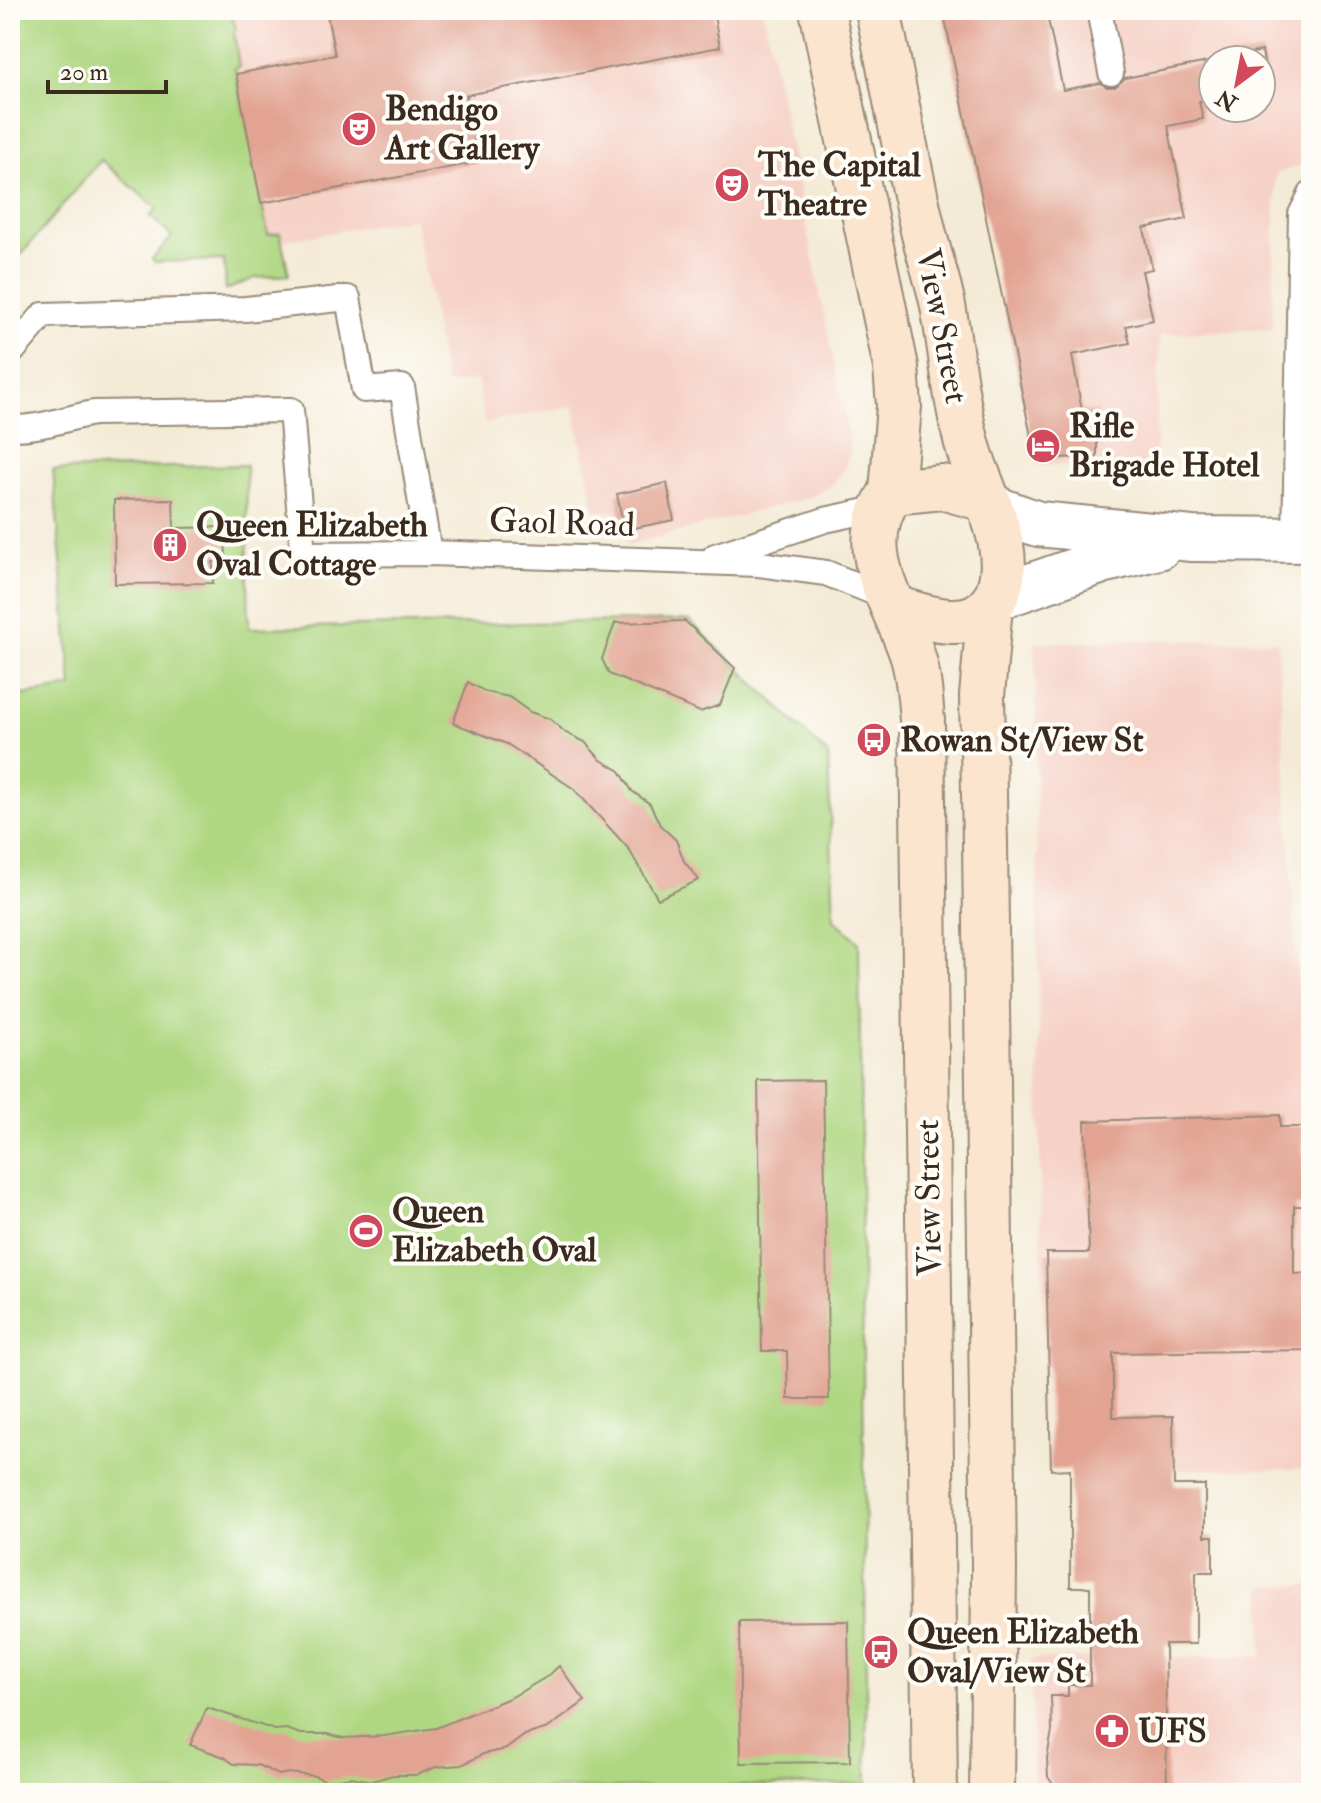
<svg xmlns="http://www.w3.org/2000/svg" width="1321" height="1803" font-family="'IM FELL Double Pica',serif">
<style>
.built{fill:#f6d1c6;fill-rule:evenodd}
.green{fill:#afd782;stroke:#758050;stroke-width:2}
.building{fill:#e2a392}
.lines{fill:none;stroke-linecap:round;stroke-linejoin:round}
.lane-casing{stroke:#988a7a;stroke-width:28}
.street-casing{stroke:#988a7a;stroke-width:48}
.secondary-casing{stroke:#988a7a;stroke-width:48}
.lane{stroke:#fff;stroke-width:24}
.street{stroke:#fff;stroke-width:44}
.secondary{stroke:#fbe5cf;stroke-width:44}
.labels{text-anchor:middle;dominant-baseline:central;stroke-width:8;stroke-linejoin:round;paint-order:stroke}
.poi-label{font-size:34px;font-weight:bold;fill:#3b2a1e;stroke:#fdfcf7;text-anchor:start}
.street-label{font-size:34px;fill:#3b2a1e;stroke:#fdfcf7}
</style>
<rect width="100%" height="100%" fill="#fdfcf7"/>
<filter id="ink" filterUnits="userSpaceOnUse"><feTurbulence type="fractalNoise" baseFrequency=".0125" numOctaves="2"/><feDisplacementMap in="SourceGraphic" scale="16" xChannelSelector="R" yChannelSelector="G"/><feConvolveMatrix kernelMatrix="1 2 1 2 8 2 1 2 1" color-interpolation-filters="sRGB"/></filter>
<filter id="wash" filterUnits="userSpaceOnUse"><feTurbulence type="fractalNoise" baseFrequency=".006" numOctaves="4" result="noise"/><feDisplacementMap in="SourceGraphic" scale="32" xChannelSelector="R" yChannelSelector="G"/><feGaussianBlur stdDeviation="1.8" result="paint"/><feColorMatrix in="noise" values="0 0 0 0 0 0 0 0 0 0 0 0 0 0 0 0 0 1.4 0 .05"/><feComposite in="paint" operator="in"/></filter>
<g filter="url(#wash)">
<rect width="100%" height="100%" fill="#f4ebd6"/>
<g class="built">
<path d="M242 10H763L847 428 850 454 843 471 831 486 811 497 628 545 615 511H595L573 406 485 423 477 380 446 384 415 218 282 241 280 233 268 236 235 67 239 66 232 16Z"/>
<path d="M941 10H1297L1311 77V162L1276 174 1272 329 1160 334 1155 466 1037 465ZM1213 60H1261V108H1213Z"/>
<path d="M1163 640 1278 641 1298 987 1311 988V1469L1049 1470 1041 1253 1035 643Z"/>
<path d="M1311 1585V1793H1034L1031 1659 1262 1656V1586Z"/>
</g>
<g class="green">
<path d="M10 10H242L232 16 236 29 234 33 239 67 235 68 268 235 280 233 289 275 255 278 226 290 224 260 155 262 152 259 172 237 150 216 157 209 101 160 10 268Z"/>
<path d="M246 465 249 628 689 620 828 755 834 919 859 942 867 1784 332 1793H10V697L72 687 53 470Z"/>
</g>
<g id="blocks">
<g class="building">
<path d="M326 10H713L720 47 466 95 479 162 261 203 236 74 335 55Z"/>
<path d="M943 10H1046L1063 90 1100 83 1107 87H1115L1125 78 1213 61V99L1199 101 1203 119 1168 126 1187 219 1144 228 1152 269 1142 271 1153 320 1126 326 1130 343 1072 355 1082 411 1097 412V457L1048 458 1034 451Z"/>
<path d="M1262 51 1269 88 1261 89V60H1217Z"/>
<path d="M667 483 674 520 624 530 617 494Z"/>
<path d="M173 499 174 528 225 527 226 562H213V583L115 584 114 500Z"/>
<path d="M685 621 735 668 720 705 700 712 609 674 602 659 615 623Z"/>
<path d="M468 682 486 692 509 697 530 712 550 719 566 733 585 742 601 760 620 771 632 791 650 804 660 825 676 840 684 861 699 880 658 899 628 848 574 789 507 744 453 723Z"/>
<path d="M823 1080 829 1399H788L787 1351H762L758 1081Z"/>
<path d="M1280 1115V1127H1302L1304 1206H1294V1274L1311 1273V1350L1113 1353V1417L1173 1416 1174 1485H1205V1536H1213V1572H1196V1644H1165L1167 1793H1059L1048 1777 1047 1758 1052 1731 1051 1696H1068V1685H1090V1587H1070V1469L1051 1470 1046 1253H1089L1085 1121Z"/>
<path d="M848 1621 850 1762 741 1763 739 1622Z"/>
<path d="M559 1666 585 1701 548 1728 525 1735 506 1749 483 1754 462 1765 436 1767 417 1775H393L372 1781 351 1777 326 1781 315 1776 288 1773 279 1775 258 1765 234 1764 224 1757 190 1745 207 1708 275 1730 286 1729 301 1734H328L343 1738 384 1736 436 1728 512 1697 548 1676Z"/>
</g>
</g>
</g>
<g filter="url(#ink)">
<use href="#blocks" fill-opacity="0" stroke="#988a7a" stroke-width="2"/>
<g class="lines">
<defs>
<g id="lane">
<path d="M1099 10 1111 73"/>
<path d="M10 354 43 315 246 309 348 298 364 390 402 387 429 553"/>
<path d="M10 428C40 429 65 418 94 413L291 410 303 554 429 553 759 564 826 573 888 598"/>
<path d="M1295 540 1301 214 1311 194"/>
<path d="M715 556 825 520 881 508"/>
</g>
<g id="street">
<path d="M991 507 1038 524 1192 539 1311 540"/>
<path d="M996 598 1102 561 1159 547"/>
</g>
<g id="secondary">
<path d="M822 10 896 367 899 406 892 492"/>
<path d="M878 10C893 83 906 157 923 230 929 256 938 280 943 306 952 354 955 403 969 450 982 494 1020 555 994 600 974 636 922 617 893 607"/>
<path d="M990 606 982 696 985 843 994 1567 992 1793"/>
<path d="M935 1793 922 720C920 698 919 675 912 654 894 600 852 547 892 492L942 487 985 499"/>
</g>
</defs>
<use href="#lane" class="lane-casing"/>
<use href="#street" class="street-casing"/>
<use href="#secondary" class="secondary-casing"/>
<use href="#lane" class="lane"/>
<use href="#street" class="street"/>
<use href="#secondary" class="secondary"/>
</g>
</g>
<defs>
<symbol id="theatre-disc" viewBox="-11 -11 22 22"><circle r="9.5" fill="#d1495b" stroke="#fdfcf7"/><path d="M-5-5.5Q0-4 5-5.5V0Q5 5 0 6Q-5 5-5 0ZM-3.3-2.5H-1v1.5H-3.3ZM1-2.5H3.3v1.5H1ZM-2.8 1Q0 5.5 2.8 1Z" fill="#fff"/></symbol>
<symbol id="hotel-disc" viewBox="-11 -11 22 22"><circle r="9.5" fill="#d1495b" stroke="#fdfcf7"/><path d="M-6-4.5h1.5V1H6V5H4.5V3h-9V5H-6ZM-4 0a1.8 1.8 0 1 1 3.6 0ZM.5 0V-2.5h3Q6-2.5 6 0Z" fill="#fff"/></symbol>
<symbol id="building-disc" viewBox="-11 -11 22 22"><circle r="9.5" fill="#d1495b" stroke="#fdfcf7"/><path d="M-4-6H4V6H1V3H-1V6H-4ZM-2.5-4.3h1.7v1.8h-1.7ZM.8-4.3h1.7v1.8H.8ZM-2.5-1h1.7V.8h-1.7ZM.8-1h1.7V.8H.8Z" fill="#fff"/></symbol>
<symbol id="bus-disc" viewBox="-11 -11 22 22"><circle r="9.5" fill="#d1495b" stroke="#fdfcf7"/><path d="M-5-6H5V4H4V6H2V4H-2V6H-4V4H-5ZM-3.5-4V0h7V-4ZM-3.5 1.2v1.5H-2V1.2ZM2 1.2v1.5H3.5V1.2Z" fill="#fff"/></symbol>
<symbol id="stadium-disc" viewBox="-11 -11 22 22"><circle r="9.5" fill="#d1495b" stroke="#fdfcf7"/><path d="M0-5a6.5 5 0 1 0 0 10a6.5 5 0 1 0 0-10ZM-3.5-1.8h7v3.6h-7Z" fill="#fff"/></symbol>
<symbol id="pharmacy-disc" viewBox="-11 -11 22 22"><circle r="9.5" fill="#d1495b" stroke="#fdfcf7"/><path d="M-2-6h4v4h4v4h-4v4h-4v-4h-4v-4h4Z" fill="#fff"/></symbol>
</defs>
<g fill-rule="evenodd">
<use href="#theatre-disc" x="339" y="109" width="40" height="40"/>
<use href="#theatre-disc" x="712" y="165" width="40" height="40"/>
<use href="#hotel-disc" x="1023" y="426" width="40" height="40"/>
<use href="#building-disc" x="150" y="525" width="40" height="40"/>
<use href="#bus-disc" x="854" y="720" width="40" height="40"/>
<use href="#stadium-disc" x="346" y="1211" width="40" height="40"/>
<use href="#bus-disc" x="861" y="1632" width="40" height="40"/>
<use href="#pharmacy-disc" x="1092" y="1711" width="40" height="40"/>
</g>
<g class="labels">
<g class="poi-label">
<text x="385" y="109">Bendigo<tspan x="385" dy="39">Art Gallery</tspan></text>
<text x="758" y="165">The Capital<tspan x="758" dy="39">Theatre</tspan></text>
<text x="1069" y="426">Rifle<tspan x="1069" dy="39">Brigade Hotel</tspan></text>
<text x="196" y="525">Queen Elizabeth<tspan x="196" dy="39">Oval Cottage</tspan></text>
<text x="900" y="740">Rowan St/View St</text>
<text x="392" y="1211">Queen<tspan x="392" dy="39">Elizabeth Oval</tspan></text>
<text x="907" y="1632">Queen Elizabeth<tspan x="907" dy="39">Oval/View St</tspan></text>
<text x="1138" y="1731">UFS</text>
</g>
<g class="street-label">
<text transform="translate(942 326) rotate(79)">View Street</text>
<text transform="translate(562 523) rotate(2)">Gaol Road</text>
<text transform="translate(929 1198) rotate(-91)">View Street</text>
</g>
</g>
<rect width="1321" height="1803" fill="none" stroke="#fdfcf7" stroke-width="40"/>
<g transform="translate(1237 84) rotate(212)"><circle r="38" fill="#fdfcf7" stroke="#afa8a0" stroke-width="2"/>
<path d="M0-6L14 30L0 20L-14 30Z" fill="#d1495b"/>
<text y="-12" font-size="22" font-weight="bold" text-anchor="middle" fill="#3b2a1e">N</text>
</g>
<path d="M48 80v12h118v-12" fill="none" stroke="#3b2a1e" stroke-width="4"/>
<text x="60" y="80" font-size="24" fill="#3b2a1e" stroke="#fdfcf7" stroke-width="6" paint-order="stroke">20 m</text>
</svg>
